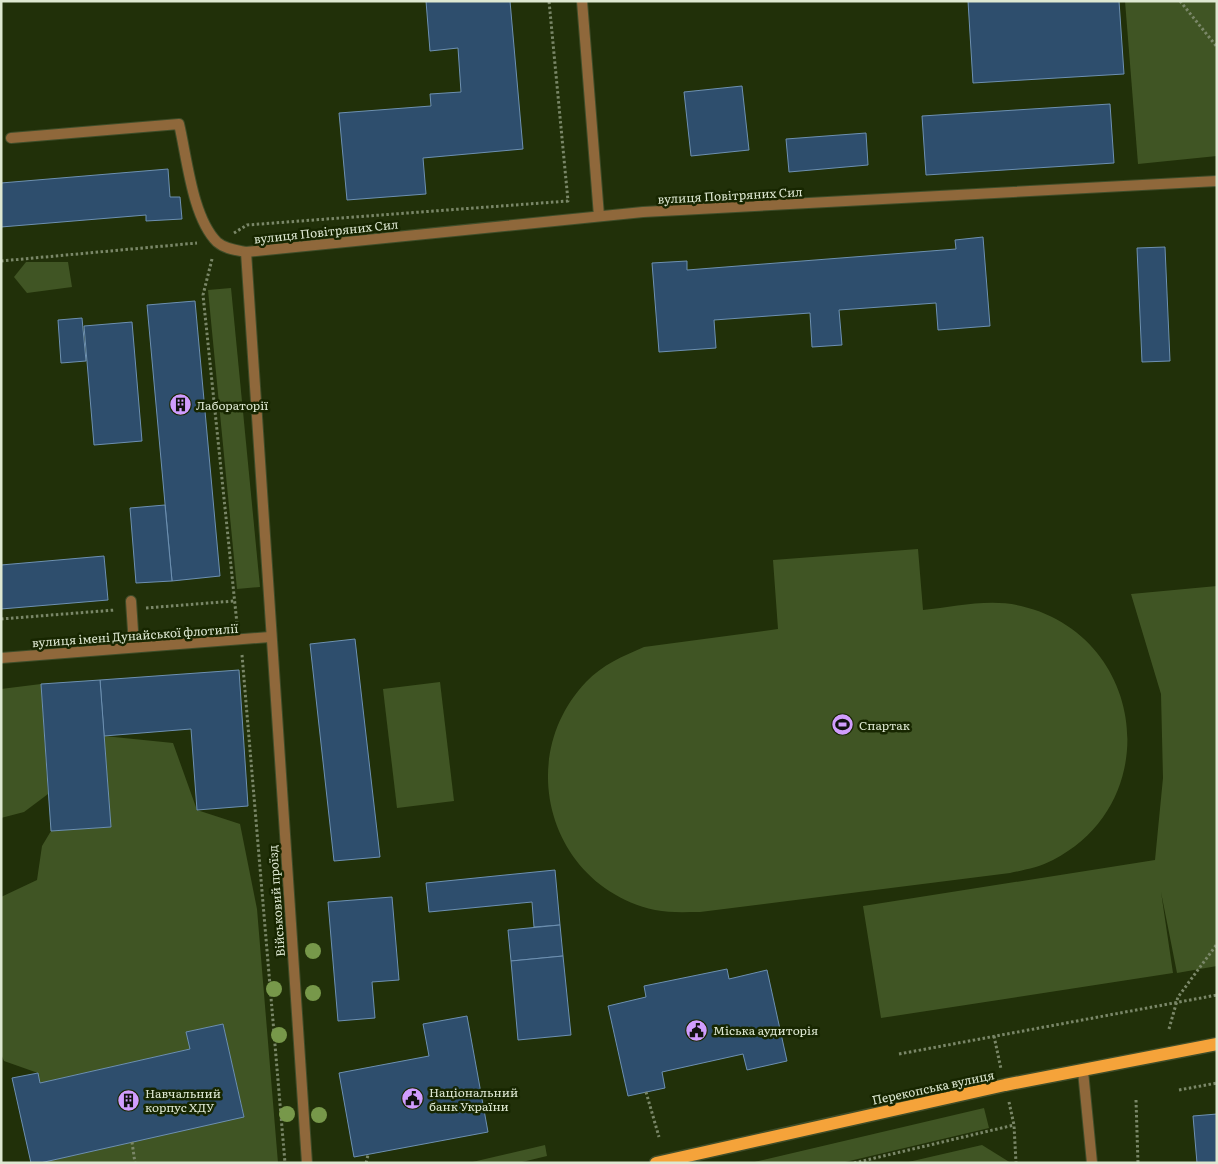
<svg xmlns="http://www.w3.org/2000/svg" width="1218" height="1164" font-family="Literata,serif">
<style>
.green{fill:#405524}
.building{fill:#2e4e6d;stroke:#6d90b1}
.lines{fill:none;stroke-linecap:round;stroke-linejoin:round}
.service-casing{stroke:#3f4d29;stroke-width:12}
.minor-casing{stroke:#3f4d29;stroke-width:12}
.primary-casing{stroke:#3f4d29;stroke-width:15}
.path{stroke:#7a8768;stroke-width:3;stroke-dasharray:2.5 2.5;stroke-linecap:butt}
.service{stroke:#8f683b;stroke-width:10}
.minor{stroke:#8f683b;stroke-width:10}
.primary{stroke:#f5a33a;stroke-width:12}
.tree{fill:#77984a}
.labels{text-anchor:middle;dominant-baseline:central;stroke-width:5;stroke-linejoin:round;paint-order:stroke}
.street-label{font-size:12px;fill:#dee8d2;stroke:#172600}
.poi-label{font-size:12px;fill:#dee8d2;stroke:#172600;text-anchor:start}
</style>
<rect width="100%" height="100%" fill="#213009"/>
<g class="green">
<path d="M1125 1H1217V156L1138 164Z"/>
<path d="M26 262H68L72 287 27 293 14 277Z"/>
<path d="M231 288 260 587 237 589 208 290Z"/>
<path d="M918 549 923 610C955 607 989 598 1021 606 1145 635 1167 801 1053 860 1040 867 1024 870 1010 873L700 912C685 912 670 913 655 910 550 887 513 759 586 682 602 665 623 656 644 647L778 629 773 560Z"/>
<path d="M1217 586V966L1177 973 1161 892 1173 973 881 1018 863 906 1155 860 1163 778 1161 694 1131 594Z"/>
<path d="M440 682 454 801 397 808 383 689Z"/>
<path d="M41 684 48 794 24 812 1 818V689Z"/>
<path d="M104 736 173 743 197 810 240 824 257 909 278 1163H40L244 1116 223 1024 186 1032 190 1049 40 1083 38 1073 4 1061 1 1054V897L37 880 42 846 51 831 111 827Z"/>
<path d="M984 1108 989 1128 841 1163H750Z"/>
<path d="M545 1145 547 1156 518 1163H468Z"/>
<path d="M982 1145 1011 1163H904Z"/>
</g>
<g class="building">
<path d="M426 1H510L523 149 423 158 426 194 347 200 339 113 431 106 430 94 461 92 458 48 430 51Z"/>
<path d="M968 1H1119L1124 74 973 83Z"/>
<path d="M742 86 749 150 691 156 684 92Z"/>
<path d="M1110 104 1114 163 926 175 922 116Z"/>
<path d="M866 133 868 165 789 172 786 139Z"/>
<path d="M168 169 170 197H180L182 219 146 221V215L1 227V183Z"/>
<path d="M983 237 990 326 938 330 936 303 839 310 842 345 812 347 810 313 714 320 716 348 659 352 652 263 687 261V270L956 249 955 240Z"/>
<path d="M1165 247 1170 361 1142 362 1137 248Z"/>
<path d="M195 301 220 576 172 581 147 305Z"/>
<path d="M82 318 86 361 61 363 58 320Z"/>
<path d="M132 322 142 441 94 445 84 326Z"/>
<path d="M165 505 172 581 136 583 130 508Z"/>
<path d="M104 556 108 600 1 609V565Z"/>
<path d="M355 639 380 857 334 861 310 644Z"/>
<path d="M239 670 248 806 197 810 191 729 104 736 100 680Z"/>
<path d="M100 680 111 827 51 831 41 684Z"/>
<path d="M555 870 560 925 534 927 532 902 429 912 426 883Z"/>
<path d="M392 897 399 980 372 982 375 1018 338 1021 328 902Z"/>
<path d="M560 925 563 956 511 961 508 930Z"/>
<path d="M563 956 571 1035 518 1040 511 961Z"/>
<path d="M727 969 729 979 767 970 787 1061 747 1070 743 1054 662 1072 665 1088 628 1096 608 1006 646 997 644 986Z"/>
<path d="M467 1016 488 1132 354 1157 339 1073 429 1056 423 1024Z"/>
<path d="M223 1024 244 1117 40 1163H31L12 1078 38 1073 40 1083 190 1049 186 1032Z"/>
<path d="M1217 1114V1163H1197L1193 1116Z"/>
</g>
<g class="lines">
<defs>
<g id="service">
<path d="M11 138 179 124C187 157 192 217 217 242 225 249 236 250 246 252"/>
<path d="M131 601 134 646"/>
</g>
<g id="minor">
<path d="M582 1 599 216"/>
<path d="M1 658 270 637"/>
<path d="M1083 1071 1092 1163"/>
<path d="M307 1163 246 252 643 212 1217 181"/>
</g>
<path id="primary" d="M656 1163 1005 1085 1217 1044"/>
</defs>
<use href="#service" class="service-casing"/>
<use href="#minor" class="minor-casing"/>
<use href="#primary" class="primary-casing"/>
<g class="path">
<path d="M1180 1 1217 47"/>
<path d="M234 233 247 225 568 201 549 1"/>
<path d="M212 259 203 295 237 624"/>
<path d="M1 261 197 243"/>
<path d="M146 608 234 601"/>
<path d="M1 619 115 610"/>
<path d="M242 655 285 1163"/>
<path d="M1169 1029 1178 997 1217 944"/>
<path d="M994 1036 1001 1069"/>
<path d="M899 1054 1217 995"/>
<path d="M1179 1090 1217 1083"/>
<path d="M646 1092 659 1137"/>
<path d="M1136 1100 1138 1163"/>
<path d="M1009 1102 1014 1125 1016 1163"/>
<path d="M132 1142 135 1163"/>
<path d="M366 1163 368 1155"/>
<path d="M854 1163 1014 1125"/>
</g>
<use href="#service" class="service"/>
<use href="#minor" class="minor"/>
<use href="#primary" class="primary"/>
</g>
<g class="tree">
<circle cx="313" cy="951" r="8"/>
<circle cx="274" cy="989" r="8"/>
<circle cx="313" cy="993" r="8"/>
<circle cx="279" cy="1035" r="8"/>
<circle cx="287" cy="1114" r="8"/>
<circle cx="319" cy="1115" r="8"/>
</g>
<defs>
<symbol id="building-disc" viewBox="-11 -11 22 22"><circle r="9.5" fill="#d19dfe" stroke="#172600"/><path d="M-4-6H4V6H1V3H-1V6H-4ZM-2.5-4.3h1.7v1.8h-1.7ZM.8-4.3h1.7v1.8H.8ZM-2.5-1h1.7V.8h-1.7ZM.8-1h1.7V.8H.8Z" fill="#111"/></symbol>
<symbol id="stadium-disc" viewBox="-11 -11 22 22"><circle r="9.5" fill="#d19dfe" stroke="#172600"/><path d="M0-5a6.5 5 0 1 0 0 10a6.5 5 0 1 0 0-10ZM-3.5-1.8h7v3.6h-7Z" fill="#111"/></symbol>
<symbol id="civic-disc" viewBox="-11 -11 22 22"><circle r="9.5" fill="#d19dfe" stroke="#172600"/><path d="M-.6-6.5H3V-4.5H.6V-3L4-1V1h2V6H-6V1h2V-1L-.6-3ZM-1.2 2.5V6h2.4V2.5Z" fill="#111"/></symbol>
</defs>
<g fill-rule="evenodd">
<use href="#building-disc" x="168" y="392" width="25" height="25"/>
<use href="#stadium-disc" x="830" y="712" width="25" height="25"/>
<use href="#civic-disc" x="684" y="1018" width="25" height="25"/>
<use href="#civic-disc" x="400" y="1086" width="25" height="25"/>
<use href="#building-disc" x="116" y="1088" width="25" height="25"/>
</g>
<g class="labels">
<g class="street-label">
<text transform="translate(730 195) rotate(-3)">вулиця Повітряних Сил</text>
<text transform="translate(326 231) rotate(-6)">вулиця Повітряних Сил</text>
<text transform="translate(135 635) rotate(-4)">вулиця імені Дунайської флотилії</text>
<text transform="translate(276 901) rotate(-94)">Військовий проїзд</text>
<text transform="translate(933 1087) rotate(-12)">Перекопська вулиця</text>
</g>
<g class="poi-label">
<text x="196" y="405">Лабораторії</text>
<text x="859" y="725">Спартак</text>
<text x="713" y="1030">Міська аудиторія</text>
<text x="429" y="1092">Національний<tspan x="429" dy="14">банк України</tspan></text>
<text x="145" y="1093">Навчальний<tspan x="145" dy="14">корпус ХДУ</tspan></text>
</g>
</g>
<rect width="1218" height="1164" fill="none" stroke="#dee8d2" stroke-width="5"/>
</svg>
